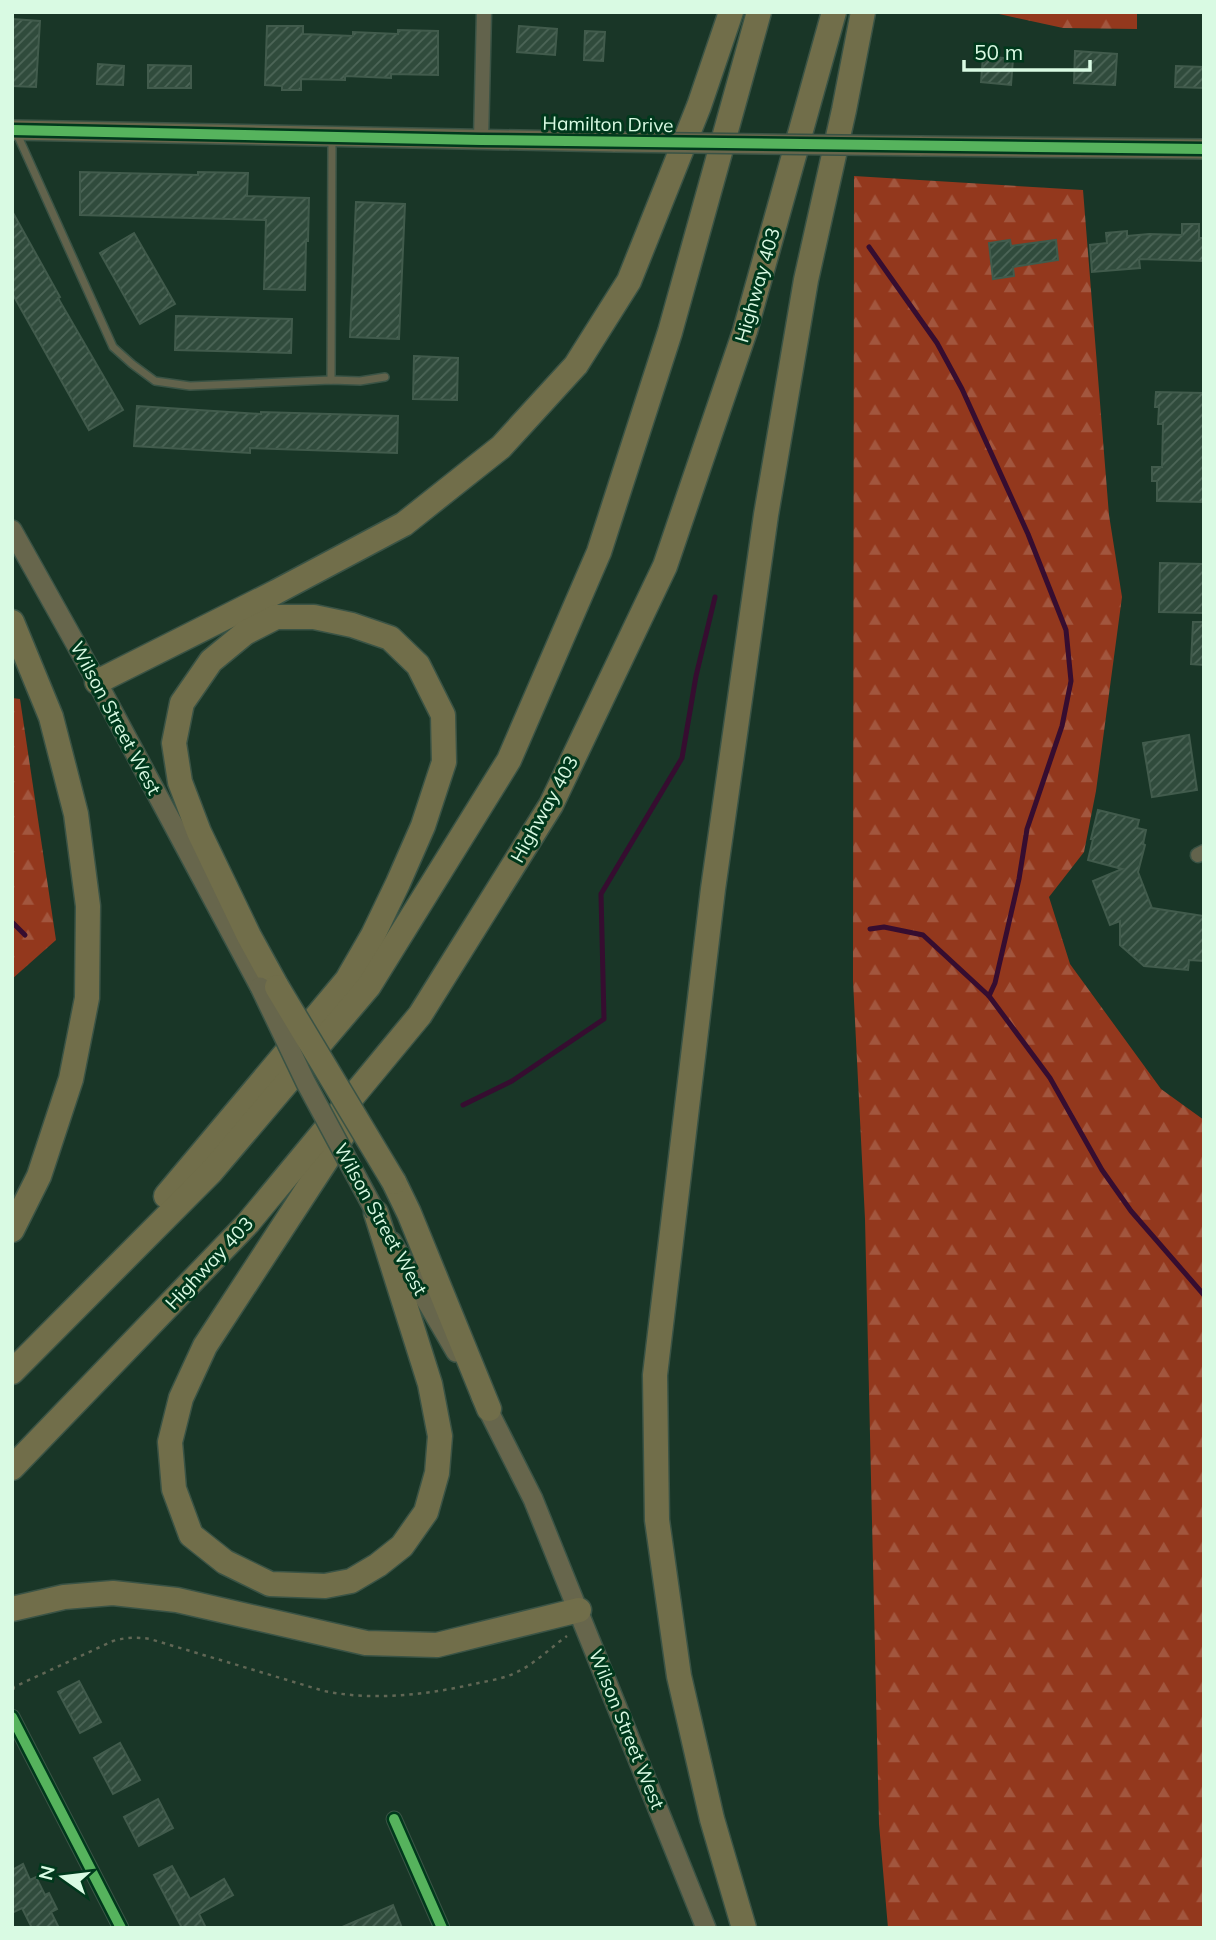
<svg xmlns="http://www.w3.org/2000/svg" width="1216" height="1940" font-family="Mulish,sans-serif">
<style>
.forest{fill:url(#forest-firs)}
.lines{fill:none;stroke-linecap:round;stroke-linejoin:round}
.stream{stroke:#360d30;stroke-width:5}
.building{fill:url(#building-hatch);stroke:#415b4c;stroke-width:2}
.lane-casing{stroke:#3a5345;stroke-width:10}
.street-casing{stroke:#3a5345;stroke-width:17}
.secondary-casing{stroke:#3a5345;stroke-width:22}
.highway-casing{stroke:#3a5345;stroke-width:27}
.path{stroke:#616755;stroke-width:2.5;stroke-dasharray:3.5 5;stroke-linecap:butt}
.lane{stroke:#62634c;stroke-width:7}
.street{stroke:#62634c;stroke-width:14}
.secondary{stroke:#67664c;stroke-width:19}
.highway{stroke:#716e4a;stroke-width:24}
.secondary-bridge-casing{stroke:#3a5345;stroke-width:22;stroke-linecap:butt}
.highway-bridge-casing{stroke:#3a5345;stroke-width:27;stroke-linecap:butt}
.secondary-bridge{stroke:#67664c;stroke-width:19}
.highway-bridge{stroke:#716e4a;stroke-width:24}
.cycleway-casing{stroke:#00381c;stroke-width:15}
.cycleway{stroke:#56b35d;stroke-width:10}
.labels{text-anchor:middle;dominant-baseline:central;stroke-width:6;stroke-linejoin:round;paint-order:stroke}
.street-label{font-size:19px;fill:#d9fae3;stroke:#00381c}
</style>
<defs>
<pattern id="forest-firs" width="22" height="20" patternUnits="userSpaceOnUse" patternTransform="scale(1.75)"><rect width="22" height="20" fill="#93381d"/><path d="M5 1l3.5 6h-7zM16 11l3.5 6h-7z" fill="#a2563e"/></pattern>
<pattern id="building-hatch" width="6" height="6" patternUnits="userSpaceOnUse" patternTransform="scale(1.75)"><rect width="6" height="6" fill="#304b3c"/><path d="M-1 1l2-2M0 6l6-6M5 7l2-2" fill="none" stroke="#4d6658"/></pattern>
</defs>
<rect width="100%" height="100%" fill="#193627"/>
<g class="forest">
<path d="M990 12H1137V29L1063 28Z"/>
<path d="M854 176 1083 190 1109 515 1122 597 1096 791 1084 852 1049 897 1070 964 1161 1089 1204 1120V1928H888L879 1824 865 1219 853 981Z"/>
<path d="M12 698 20 699 56 940 12 979Z"/>
</g>
<g class="lines">
<g class="stream">
<path d="M869 247 937 343 962 389 1028 534 1066 630 1071 681 1062 726 1027 829 1019 879 995 983 989 996"/>
<path d="M12 922 25 935"/>
<path d="M870 929 884 927 923 935 989 996 1050 1078 1102 1170 1131 1211 1204 1295"/>
<path d="M463 1105 512 1081 604 1019 601 894 682 758 696 676 715 597"/>
</g>
</g>
<g class="building">
<path d="M12 19 40 21 36 87 12 86Z"/>
<path d="M267 26H303V34L353 36V32L398 34V30L438 31V75L391 74V78L345 76V80L301 79V90H282V86L265 85Z"/>
<path d="M519 26 557 29 555 55 517 52Z"/>
<path d="M585 31 605 32 603 61 584 60Z"/>
<path d="M1075 51 1117 54 1115 85 1074 83Z"/>
<path d="M983 56 1013 59 1011 85 981 82Z"/>
<path d="M98 64 124 66 123 85 97 84Z"/>
<path d="M148 65 191 66V88H148Z"/>
<path d="M1176 66 1204 67V88L1175 87Z"/>
<path d="M80 172 198 175V172L248 173 247 196 309 198 308 241H306L305 290 264 289 266 220 80 215Z"/>
<path d="M356 202 405 204 399 339 350 337Z"/>
<path d="M12 211 60 297 58 298 123 410 89 430 12 293Z"/>
<path d="M1182 224H1199V238H1204V261L1139 259 1140 268 1092 272 1090 245 1107 243 1106 233 1127 231V236L1149 234 1182 235Z"/>
<path d="M134 233 175 304 140 324 100 253Z"/>
<path d="M1010 240 1011 246 1056 240 1058 260 1013 267 1014 276 993 279 989 243Z"/>
<path d="M176 316 292 319 291 353 175 350Z"/>
<path d="M414 356 458 358 457 400 413 399Z"/>
<path d="M1156 392 1204 393V502L1157 501V481H1152V467H1162L1163 424H1158L1159 407H1155Z"/>
<path d="M137 406 261 414V412L398 416 397 453 250 448V453L134 446Z"/>
<path d="M1160 563 1204 564V613L1159 612Z"/>
<path d="M1193 622H1204V665L1191 664Z"/>
<path d="M1189 735 1197 790 1152 797 1143 743Z"/>
<path d="M1098 810 1139 820 1137 828 1146 830 1143 844 1145 845 1138 872 1152 908 1204 916V961L1189 960 1188 970 1144 966 1120 945V921L1110 925 1093 881 1122 869 1088 860 1093 839H1091Z"/>
<path d="M79 1681 101 1722 80 1733 58 1692Z"/>
<path d="M120 1743 140 1780 113 1794 94 1758Z"/>
<path d="M158 1799 173 1828 139 1846 124 1817Z"/>
<path d="M23 1864 30 1880 36 1877 45 1895 49 1893 57 1909 51 1912 59 1928H32L22 1908 12 1913V1870Z"/>
<path d="M172 1866 190 1899 224 1879 233 1895 199 1914 206 1928H182L154 1875Z"/>
<path d="M393 1905 402 1928H340Z"/>
</g>
<g class="lines">
<defs>
<g id="lane">
<path d="M17 134 113 347 132 364 155 381 190 386 331 380 360 381 385 377"/>
<path d="M331 380 332 140"/>
</g>
<g id="street">
<path d="M481 140 484 12"/>
<path d="M1198 855 1204 852"/>
<path d="M12 1717 121 1928"/>
<path d="M394 1819 442 1928"/>
</g>
<g id="secondary">
<path d="M12 130 615 142"/>
<path d="M920 146 1204 149"/>
<path d="M12 530 97 682 260 987"/>
<path d="M392 1242 456 1352"/>
<path d="M481 1396 533 1499 706 1928"/>
</g>
<g id="highway">
<path d="M12 622 51 717 76 814 88 906 87 998 71 1079 39 1176 12 1230"/>
<path d="M97 682 276 592 404 524 501 447 576 365 629 281 699 106 731 12"/>
<path d="M350 1124 205 1346 181 1398 170 1442 174 1489 191 1535 225 1562 270 1584 325 1586 351 1581 378 1565 402 1546 426 1512 437 1473 440 1436 430 1384 376 1213"/>
<path d="M394 1182 409 1213 489 1409"/>
<path d="M166 1196 347 980 373 935 398 883 423 826 444 762 443 715 418 665 390 638 352 625 314 617H276L245 633 211 661 182 703 174 743 180 782 199 832 249 936 277 987"/>
<path d="M12 1372 211 1172 369 986 509 760 599 552 670 332 759 12"/>
<path d="M12 1468 248 1223 420 1015 551 805 665 566 745 331 834 12"/>
<path d="M12 1609 64 1597 113 1593 177 1600 366 1643 437 1645 579 1610"/>
<path d="M744 1928 712 1819 679 1676 657 1520 655 1375 713 889 766 515 806 280 844 110 863 12"/>
</g>
</defs>
<use href="#lane" class="lane-casing"/>
<use href="#street" class="street-casing"/>
<use href="#secondary" class="secondary-casing"/>
<use href="#highway" class="highway-casing"/>
<path class="path" d="M12 1698 14 1687 113 1641C127 1637 137 1637 150 1639L324 1691C373 1701 426 1695 474 1684 487 1681 503 1679 515 1673 535 1664 550 1648 567 1636"/>
<use href="#lane" class="lane"/>
<use href="#street" class="street"/>
<use href="#secondary" class="secondary"/>
<use href="#highway" class="highway"/>
<defs>
<g id="secondary-bridge">
<path d="M615 142 920 146"/>
<path d="M260 987 306 1083 376 1213"/>
</g>
<path id="highway-bridge" d="M277 987 394 1182"/>
</defs>
<use href="#secondary-bridge" class="secondary-bridge-casing"/>
<use href="#highway-bridge" class="highway-bridge-casing"/>
<use href="#secondary-bridge" class="secondary-bridge"/>
<use href="#highway-bridge" class="highway-bridge"/>
<defs>
<g id="cycleway">
<path d="M12 130 481 140 1204 149"/>
<path d="M12 1717 121 1928"/>
<path d="M394 1819 442 1928"/>
</g>
</defs>
<use href="#cycleway" class="cycleway-casing"/>
<use href="#cycleway" class="cycleway"/>
</g>
<g class="labels">
<g class="street-label">
<text transform="translate(608 124) rotate(1)">Hamilton Drive</text>
<text transform="translate(757 285) rotate(-74)">Highway 403</text>
<text transform="translate(116 718) rotate(62)">Wilson Street West</text>
<text transform="translate(544 809) rotate(-61)">Highway 403</text>
<text transform="translate(381 1219) rotate(61)">Wilson Street West</text>
<text transform="translate(209 1263) rotate(-47)">Highway 403</text>
<text transform="translate(627 1729) rotate(68)">Wilson Street West</text>
</g>
</g>
<rect width="1216" height="1940" fill="none" stroke="#d9fae3" stroke-width="28"/>
<g transform="translate(63 1877) rotate(284)" stroke="#00381c" stroke-width="5" paint-order="stroke">
<path d="M0-5L12 26L0 18L-12 26Z" fill="#d9fae3"/>
<text y="-10" font-size="19" font-weight="bold" text-anchor="middle" fill="#d9fae3">N</text>
</g>
<path d="M964 60v10h126v-10" fill="none" stroke="#d9fae3" stroke-width="3.5"/>
<text x="974" y="60" font-size="21" fill="#d9fae3" stroke="#00381c" stroke-width="5" paint-order="stroke">50 m</text>
</svg>
